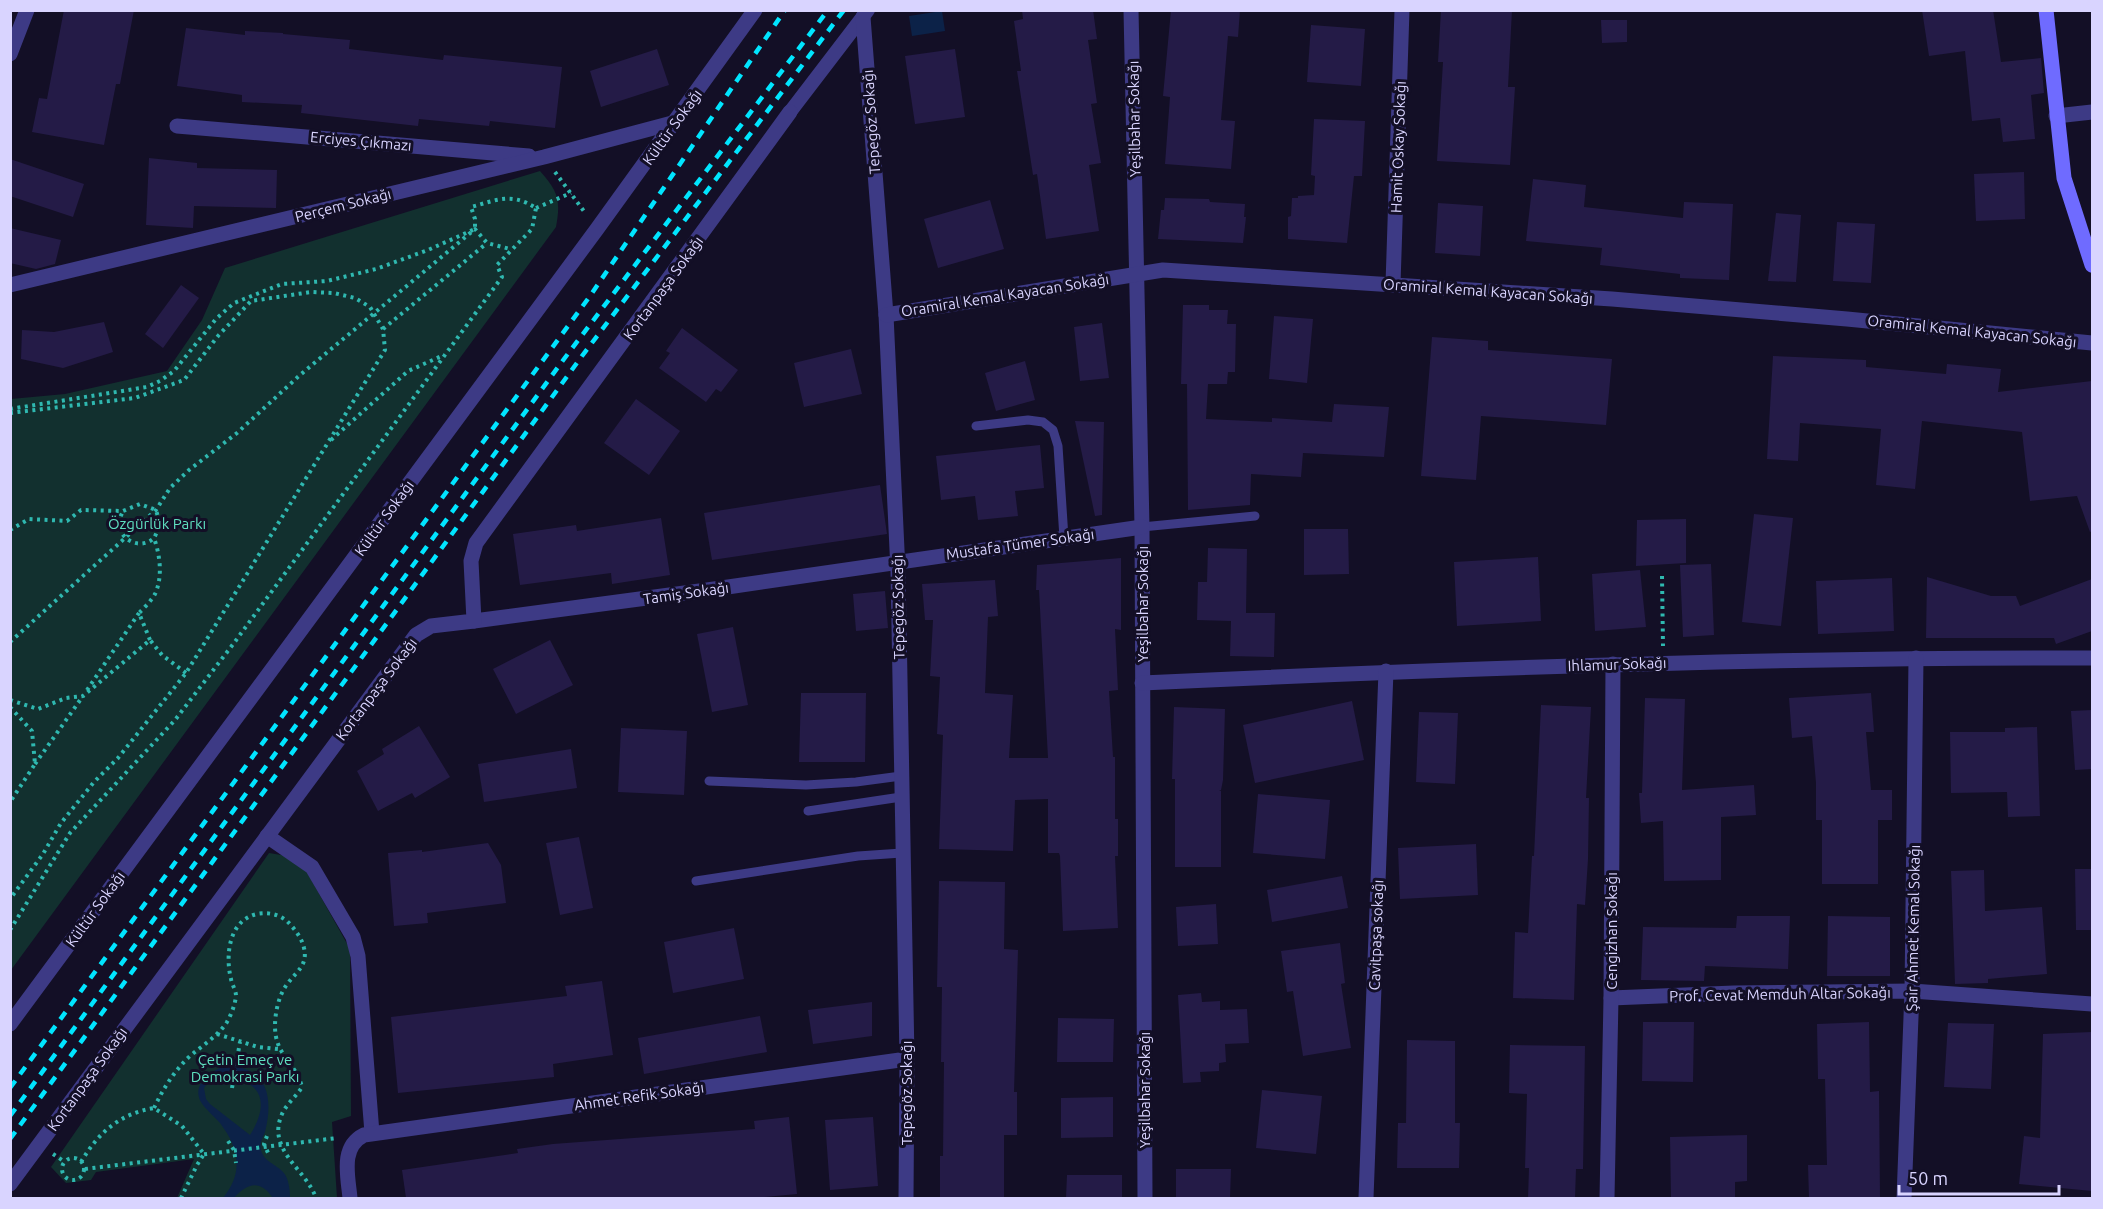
<svg xmlns="http://www.w3.org/2000/svg" width="2103" height="1209" font-family="Ubuntu,sans-serif">
<style>
.green{fill:#12302f}
.water{fill:#0c2248;fill-rule:evenodd}
.building{fill:#241b47}
.lines{fill:none;stroke-linecap:round;stroke-linejoin:round}
.path{stroke:#2fb8b0;stroke-width:4;stroke-dasharray:3 4.5;stroke-linecap:butt}
.service{stroke:#3d3a85;stroke-width:9}
.pedestrian{stroke:#3d3a85;stroke-width:14}
.minor{stroke:#3d3a85;stroke-width:15}
.secondary{stroke:#6f6bff;stroke-width:15}
.rail{stroke:#00e5ff;stroke-width:4.5;stroke-dasharray:9 8;stroke-linecap:butt}
.labels{text-anchor:middle;dominant-baseline:central;stroke-width:6;stroke-linejoin:round;paint-order:stroke}
.street-label{font-size:15px;fill:#d9d4ff;stroke:#130f26}
.park-label{font-size:15px;fill:#5fe0c0;stroke:#130f26}
</style>
<rect width="100%" height="100%" fill="#130f26"/>
<g class="green">
<path d="M540 171C558 191 561 200 556 227L11 970V399L65 394 167 371 202 320 225 268Z"/>
<path d="M269 853 299 858 350 949 351 1116 332 1122 337 1198H177L194 1159 96 1172 91 1180 66 1183 51 1167Z"/>
</g>
<g class="water">
<path d="M942 11 945 31 912 36 909 16Z"/>
<path d="M226 1066C267 1066 274 1097 265 1132 263 1137 259 1143 261 1150 264 1162 276 1164 283 1172 289 1178 290 1191 290 1198H273C260 1179 247 1183 234 1198H223C244 1172 239 1148 220 1123 214 1116 206 1110 201 1102 191 1085 211 1070 226 1066ZM217 1077C258 1077 273 1098 250 1135L210 1104 206 1099 204 1088 211 1079Z"/>
</g>
<g class="building">
<path d="M64 10H134L120 84H116L104 145 32 132 39 98 47 99Z"/>
<path d="M1022 10H1093L1097 39 1088 40 1097 103 1091 104 1101 163 1089 165 1099 231 1046 239 1037 174 1033 175 1017 71H1021L1014 21 1023 19Z"/>
<path d="M1171 10H1240L1238 37 1228 36 1221 120 1235 121 1231 169 1165 164 1170 97 1163 96Z"/>
<path d="M1441 10H1512L1508 87H1515L1510 165 1437 161 1443 62H1438Z"/>
<path d="M1922 10H1993L2001 62 2041 58 2044 93 2031 95 2035 139 2003 142 2000 118 1972 121 1965 51 1929 56Z"/>
<path d="M1601 20H1627V42L1602 43Z"/>
<path d="M1311 25 1365 29 1361 86 1307 82Z"/>
<path d="M186 28 245 35V31L283 33V34L350 40 349 49 443 60 444 55 562 67 555 128 490 121 489 126 419 119 418 126 301 113 302 105 242 102V95L177 86Z"/>
<path d="M657 49 669 85 601 107 590 71Z"/>
<path d="M955 49 965 117 915 124 905 56Z"/>
<path d="M1314 119 1365 121 1362 176H1354L1347 243 1288 239V217L1291 216 1292 198H1298V196L1314 195 1315 176 1311 175Z"/>
<path d="M149 158 197 163V168L277 170 276 208 194 206 193 228 146 225Z"/>
<path d="M10 159 84 184 73 217 10 196Z"/>
<path d="M2024 172 2025 219 1976 221 1974 174Z"/>
<path d="M1533 179 1586 185 1584 207 1683 218 1684 202 1733 204 1729 280 1680 278V274L1600 265 1602 248 1526 241Z"/>
<path d="M1165 198 1209 199 1210 202 1245 204 1244 217H1246L1243 243 1158 239 1161 210H1164Z"/>
<path d="M990 200 1004 249 938 268 924 219Z"/>
<path d="M1438 203 1483 206 1480 256 1435 253Z"/>
<path d="M1776 213 1801 215 1796 282 1768 281Z"/>
<path d="M1837 222 1875 224 1871 283 1833 281Z"/>
<path d="M10 228 61 240 55 264 36 269 10 263Z"/>
<path d="M181 285 199 298 163 348 145 334Z"/>
<path d="M1183 305H1209V310H1228L1227 324H1236L1235 372H1228L1227 384H1208L1206 419 1272 422V418L1332 422 1334 404 1389 407 1384 457 1303 453 1301 477 1251 474 1250 505 1188 510 1187 384H1181Z"/>
<path d="M1274 316 1313 319 1307 383 1269 379Z"/>
<path d="M104 322 113 352 63 368 21 359 22 330 54 332Z"/>
<path d="M1102 323 1109 378 1080 381 1074 327Z"/>
<path d="M682 328 738 370 721 392 716 389 706 402 659 368 670 353 666 351Z"/>
<path d="M1432 337 1488 341V350L1612 359 1606 425 1481 416 1476 480 1421 476Z"/>
<path d="M851 349 862 394 804 407 794 363Z"/>
<path d="M1773 356 1866 360V367L1946 374 1947 364 2001 369 1998 392 2092 381V531L2090 532 2077 496 2030 501 2022 432 1922 421 1915 489 1876 485 1881 429 1800 423 1798 461 1767 459Z"/>
<path d="M1025 361 1035 400 996 411 985 373Z"/>
<path d="M636 399 680 431 649 475 604 443Z"/>
<path d="M1075 421 1104 422 1102 515 1095 516Z"/>
<path d="M1040 445 1044 488 1015 491 1018 516 978 520 975 496 941 500 936 456Z"/>
<path d="M880 485 887 534 712 560 704 513Z"/>
<path d="M1754 514 1793 518 1781 626 1742 622Z"/>
<path d="M661 518 670 575 612 584 611 573 520 585 513 534 576 525 577 531Z"/>
<path d="M1686 519V563L1636 566 1637 520Z"/>
<path d="M1304 529H1348L1349 574 1304 575Z"/>
<path d="M1208 548 1247 549 1246 613H1275L1274 657 1230 656 1231 621 1197 620 1198 582H1207Z"/>
<path d="M1538 557 1541 621 1457 626 1454 562Z"/>
<path d="M1121 558V630L1115 629 1118 690 1109 691 1113 757H1115V819H1118V856H1115L1118 928 1063 931 1060 856 1059 853H1048V799L1015 800 1013 851 939 849 943 735 937 734 940 677 930 676 933 620H925L922 584 995 580 998 616 988 617 985 693 1013 695 1009 758H1048L1039 590H1036L1037 565Z"/>
<path d="M1711 564 1714 635 1683 637 1680 565Z"/>
<path d="M1640 570 1646 627 1595 631 1592 574Z"/>
<path d="M1927 577 1991 596H2016L2020 606 2092 579V631L2056 644 2054 638H1926Z"/>
<path d="M1892 578 1894 631 1818 634 1816 581Z"/>
<path d="M885 591 888 628 856 631 853 594Z"/>
<path d="M733 627 748 705 712 712 697 634Z"/>
<path d="M550 640 573 685 516 714 493 669Z"/>
<path d="M801 693H866L865 762H799Z"/>
<path d="M1871 693 1874 732H1866L1871 790H1892V820H1878V884H1822V820H1816V783L1812 736 1792 738 1789 698Z"/>
<path d="M1645 698 1685 699 1682 790 1754 785 1756 815 1721 817V880L1664 881 1663 821 1641 823 1639 793H1642Z"/>
<path d="M1352 701 1364 760 1255 783 1243 725Z"/>
<path d="M1541 705 1591 707 1586 798H1589L1588 859 1585 905 1577 904 1574 1000 1513 998 1515 932 1528 933 1532 856H1534Z"/>
<path d="M1174 707 1225 709 1223 780 1221 790 1219 791H1221V867H1175V779H1172Z"/>
<path d="M2092 710V769L2075 770 2071 711Z"/>
<path d="M1419 712 1458 713 1455 784 1416 782Z"/>
<path d="M419 726 450 777 415 798 412 793 378 811 357 771 384 754 382 749Z"/>
<path d="M2037 727 2040 816 2008 817 2007 792 1951 793 1950 732H2005V728Z"/>
<path d="M621 728 687 731 684 795 618 792Z"/>
<path d="M571 749 577 788 484 802 478 764Z"/>
<path d="M1258 794 1330 800 1325 859 1253 853Z"/>
<path d="M579 837 593 908 560 915 546 843Z"/>
<path d="M488 843 501 865 506 903 427 913 428 923 394 926 388 853 422 850V852Z"/>
<path d="M1476 844 1478 895 1400 899 1398 848Z"/>
<path d="M2075 869H2092V930H2076Z"/>
<path d="M1984 870 1985 911 2042 907 2047 974 1988 979V983L1955 984 1951 871Z"/>
<path d="M1342 876 1348 908 1272 922 1267 890Z"/>
<path d="M939 881 1005 882 1004 949 1018 950 1014 1092H1017V1135H1004V1198H940V1156H943L944 1062H941L942 987H937Z"/>
<path d="M1216 904 1218 944 1178 946 1176 907Z"/>
<path d="M1737 916H1790L1788 969 1705 966 1704 981 1641 980 1643 927 1736 928Z"/>
<path d="M1828 916 1890 917V976H1827Z"/>
<path d="M734 928 744 979 673 993 664 942Z"/>
<path d="M1340 943 1345 983 1341 984 1351 1048 1303 1056 1293 991 1287 992 1281 951Z"/>
<path d="M602 981 613 1055 553 1064 554 1077 398 1093 391 1017 567 996 565 986Z"/>
<path d="M1201 993 1202 1002 1220 1001V1010L1247 1009 1249 1043 1225 1044 1226 1062 1219 1063V1071L1200 1072 1201 1082 1183 1083 1178 995Z"/>
<path d="M872 1002V1036L813 1044 808 1010Z"/>
<path d="M760 1016 767 1052 644 1074 638 1038Z"/>
<path d="M1058 1018 1114 1019 1113 1062H1057Z"/>
<path d="M1643 1022H1694L1693 1082 1642 1081Z"/>
<path d="M1869 1022 1870 1092 1879 1091 1880 1198H1809L1808 1165H1827L1825 1079H1818L1817 1024Z"/>
<path d="M1948 1023 1994 1024 1991 1089 1944 1087Z"/>
<path d="M2092 1032V1191L2019 1184 2024 1136 2040 1138 2043 1034Z"/>
<path d="M1407 1040 1455 1041V1123H1460L1459 1168H1397L1398 1123H1406Z"/>
<path d="M1510 1045 1585 1046 1583 1169H1576L1575 1198H1528L1529 1168H1525L1527 1094 1509 1093Z"/>
<path d="M1262 1090 1322 1096 1316 1154 1256 1148Z"/>
<path d="M1113 1097V1137L1061 1138V1098Z"/>
<path d="M789 1117 797 1194 753 1198H406L402 1170 518 1153 517 1149 553 1144 755 1129 754 1121Z"/>
<path d="M873 1117 878 1186 830 1190 825 1120Z"/>
<path d="M1747 1135V1181L1735 1182V1198H1671L1670 1137Z"/>
<path d="M1176 1169H1231L1230 1198H1176Z"/>
<path d="M1067 1175H1122V1198H1066Z"/>
</g>
<g class="lines">
<g class="path">
<path d="M555 172 586 214"/>
<path d="M536 208 571 193"/>
<path d="M383 329 487 243"/>
<path d="M10 409 147 387 160 381 174 371 216 319 234 303 282 284 327 281 376 269 428 250 475 229V219L471 207C497 200 511 192 536 208"/>
<path d="M10 413 135 398 184 380 218 336 251 301 311 292 334 293 355 298 370 307 383 329 385 350 186 673 118 758 94 782 61 823 43 854 10 899"/>
<path d="M331 440 408 371 444 355"/>
<path d="M10 530 29 519 67 521 81 510 123 511 140 504 156 510 160 524C158 528 156 535 154 538 141 550 121 541 119 525 118 520 121 516 123 511"/>
<path d="M1662 576 1663 646"/>
<path d="M150 640 139 613C144 608 151 601 155 594 163 577 160 555 154 538"/>
<path d="M10 642 156 510 170 488 189 470 237 433 300 375 475 229 487 243 510 249"/>
<path d="M87 690 139 613"/>
<path d="M10 700 38 709 66 698 83 696 150 640 162 655 186 673"/>
<path d="M10 707 32 731 35 764 10 802"/>
<path d="M35 764 83 696"/>
<path d="M10 930 70 833 175 720 234 643 502 277 497 265 532 229 536 208"/>
<path d="M217 1034 258 1047 278 1049"/>
<path d="M224 1060H238L251 1062"/>
<path d="M232 1088 240 1042"/>
<path d="M154 1108C163 1089 174 1071 190 1056 203 1045 218 1036 227 1022 231 1015 235 1005 236 996 236 990 232 985 231 979 225 955 229 920 257 914 268 912 278 914 287 921 294 928 302 938 304 948 308 965 297 971 288 983 279 994 275 1012 275 1026 275 1056 295 1061 302 1087 296 1097 287 1103 282 1114 266 1150 306 1169 316 1198"/>
<path d="M267 1136 264 1144 269 1155"/>
<path d="M228 1141 234 1150 236 1163"/>
<path d="M53 1154 65 1162"/>
<circle cx="73" cy="1169" r="11"/>
<path d="M81 1162C98 1133 119 1114 154 1108L182 1126 204 1154 197 1165 181 1198"/>
<path d="M85 1169 337 1138"/>
</g>
<g class="service">
<path d="M976 426 1028 420 1043 422 1053 430 1058 446 1064 538"/>
<path d="M1142 527 1255 516"/>
<path d="M709 781 806 785 856 782 901 776"/>
<path d="M808 811 901 797"/>
<path d="M696 881 858 856 902 853"/>
</g>
<path class="pedestrian" d="M790 112 868 10"/>
<g class="minor">
<path d="M1131 10 1142 527 1145 1198"/>
<path d="M863 17 886 315 898 571 907 1059 906 1198"/>
<path d="M10 54 27 10"/>
<path d="M2056 116 2092 112"/>
<path d="M177 126 529 156"/>
<path d="M1393 284 1402 10"/>
<path d="M10 285 544 157 676 122"/>
<path d="M886 315 1163 270 1612 299 1847 319 2092 343"/>
<path d="M474 621 707 590 1142 527"/>
<path d="M1142 683C1459 668 1775 657 2092 658"/>
<path d="M267 836 312 867 353 937 358 956 372 1133"/>
<path d="M1611 998 1734 993 1912 991 2092 1004"/>
<path d="M10 1024 597 229 755 10"/>
<path d="M10 1184 416 635 431 626 474 621 471 561 476 543 790 112"/>
<path d="M350 1198C348 1176 340 1147 364 1135L907 1059"/>
<path d="M1366 1198 1386 671"/>
<path d="M1607 1198 1611 998 1613 664"/>
<path d="M1904 1198 1912 991 1916 658"/>
</g>
<path class="secondary" d="M2046 10 2064 178 2092 265"/>
<g class="rail">
<path d="M10 1088 590 296 785 10"/>
<path d="M10 1116 564 359 828 10"/>
<path d="M10 1139 582 356 844 10"/>
</g>
</g>
<g class="labels">
<g class="street-label">
<text transform="translate(1134 119) rotate(-91)">Yeşilbahar Sokağı</text>
<text transform="translate(871 122) rotate(-94)">Tepegöz Sokağı</text>
<text transform="translate(672 127) rotate(-54)">Kültür Sokağı</text>
<text transform="translate(361 141) rotate(5)">Erciyes Çıkmazı</text>
<text transform="translate(1398 147) rotate(-88)">Hamit Oskay Sokağı</text>
<text transform="translate(343 205) rotate(-14)">Perçem Sokağı</text>
<text transform="translate(663 288) rotate(-54)">Kortanpaşa Sokağı</text>
<text transform="translate(1488 291) rotate(4)">Oramiral Kemal Kayacan Sokağı</text>
<text transform="translate(1005 295) rotate(-9)">Oramiral Kemal Kayacan Sokağı</text>
<text transform="translate(1972 331) rotate(6)">Oramiral Kemal Kayacan Sokağı</text>
<text transform="translate(384 518) rotate(-54)">Kültür Sokağı</text>
<text transform="translate(1020 544) rotate(-8)">Mustafa Tümer Sokağı</text>
<text transform="translate(686 593) rotate(-8)">Tamiş Sokağı</text>
<text transform="translate(1142 604) rotate(-90)">Yeşilbahar Sokağı</text>
<text transform="translate(898 607) rotate(-91)">Tepegöz Sokağı</text>
<text transform="translate(1617 664) rotate(-2)">Ihlamur Sokağı</text>
<text transform="translate(376 689) rotate(-53)">Kortanpaşa Sokağı</text>
<text transform="translate(95 909) rotate(-54)">Kültür Sokağı</text>
<text transform="translate(1913 928) rotate(-89)">Şair Ahmet Kemal Sokağı</text>
<text transform="translate(1611 931) rotate(-90)">Cengizhan Sokağı</text>
<text transform="translate(1376 935) rotate(-88)">Cavitpaşa sokağı</text>
<text transform="translate(1780 994) rotate(-1)">Prof. Cevat Memduh Altar Sokağı</text>
<text transform="translate(87 1079) rotate(-54)">Kortanpaşa Sokağı</text>
<text transform="translate(1144 1090) rotate(-90)">Yeşilbahar Sokağı</text>
<text transform="translate(906 1093) rotate(-90)">Tepegöz Sokağı</text>
<text transform="translate(639 1096) rotate(-8)">Ahmet Refik Sokağı</text>
</g>
<g class="park-label">
<text x="157" y="523">Özgürlük Parkı</text>
<text x="245" y="1059">Çetin Emeç ve<tspan x="245" dy="17">Demokrasi Parkı</tspan></text>
</g>
</g>
<rect width="2103" height="1209" fill="none" stroke="#d9d4ff" stroke-width="24"/>
<path d="M1899 1185v9h160v-9" fill="none" stroke="#d9d4ff" stroke-width="3"/>
<text x="1908" y="1185" font-size="18" fill="#d9d4ff" stroke="#130f26" stroke-width="4.5" paint-order="stroke">50 m</text>
</svg>
